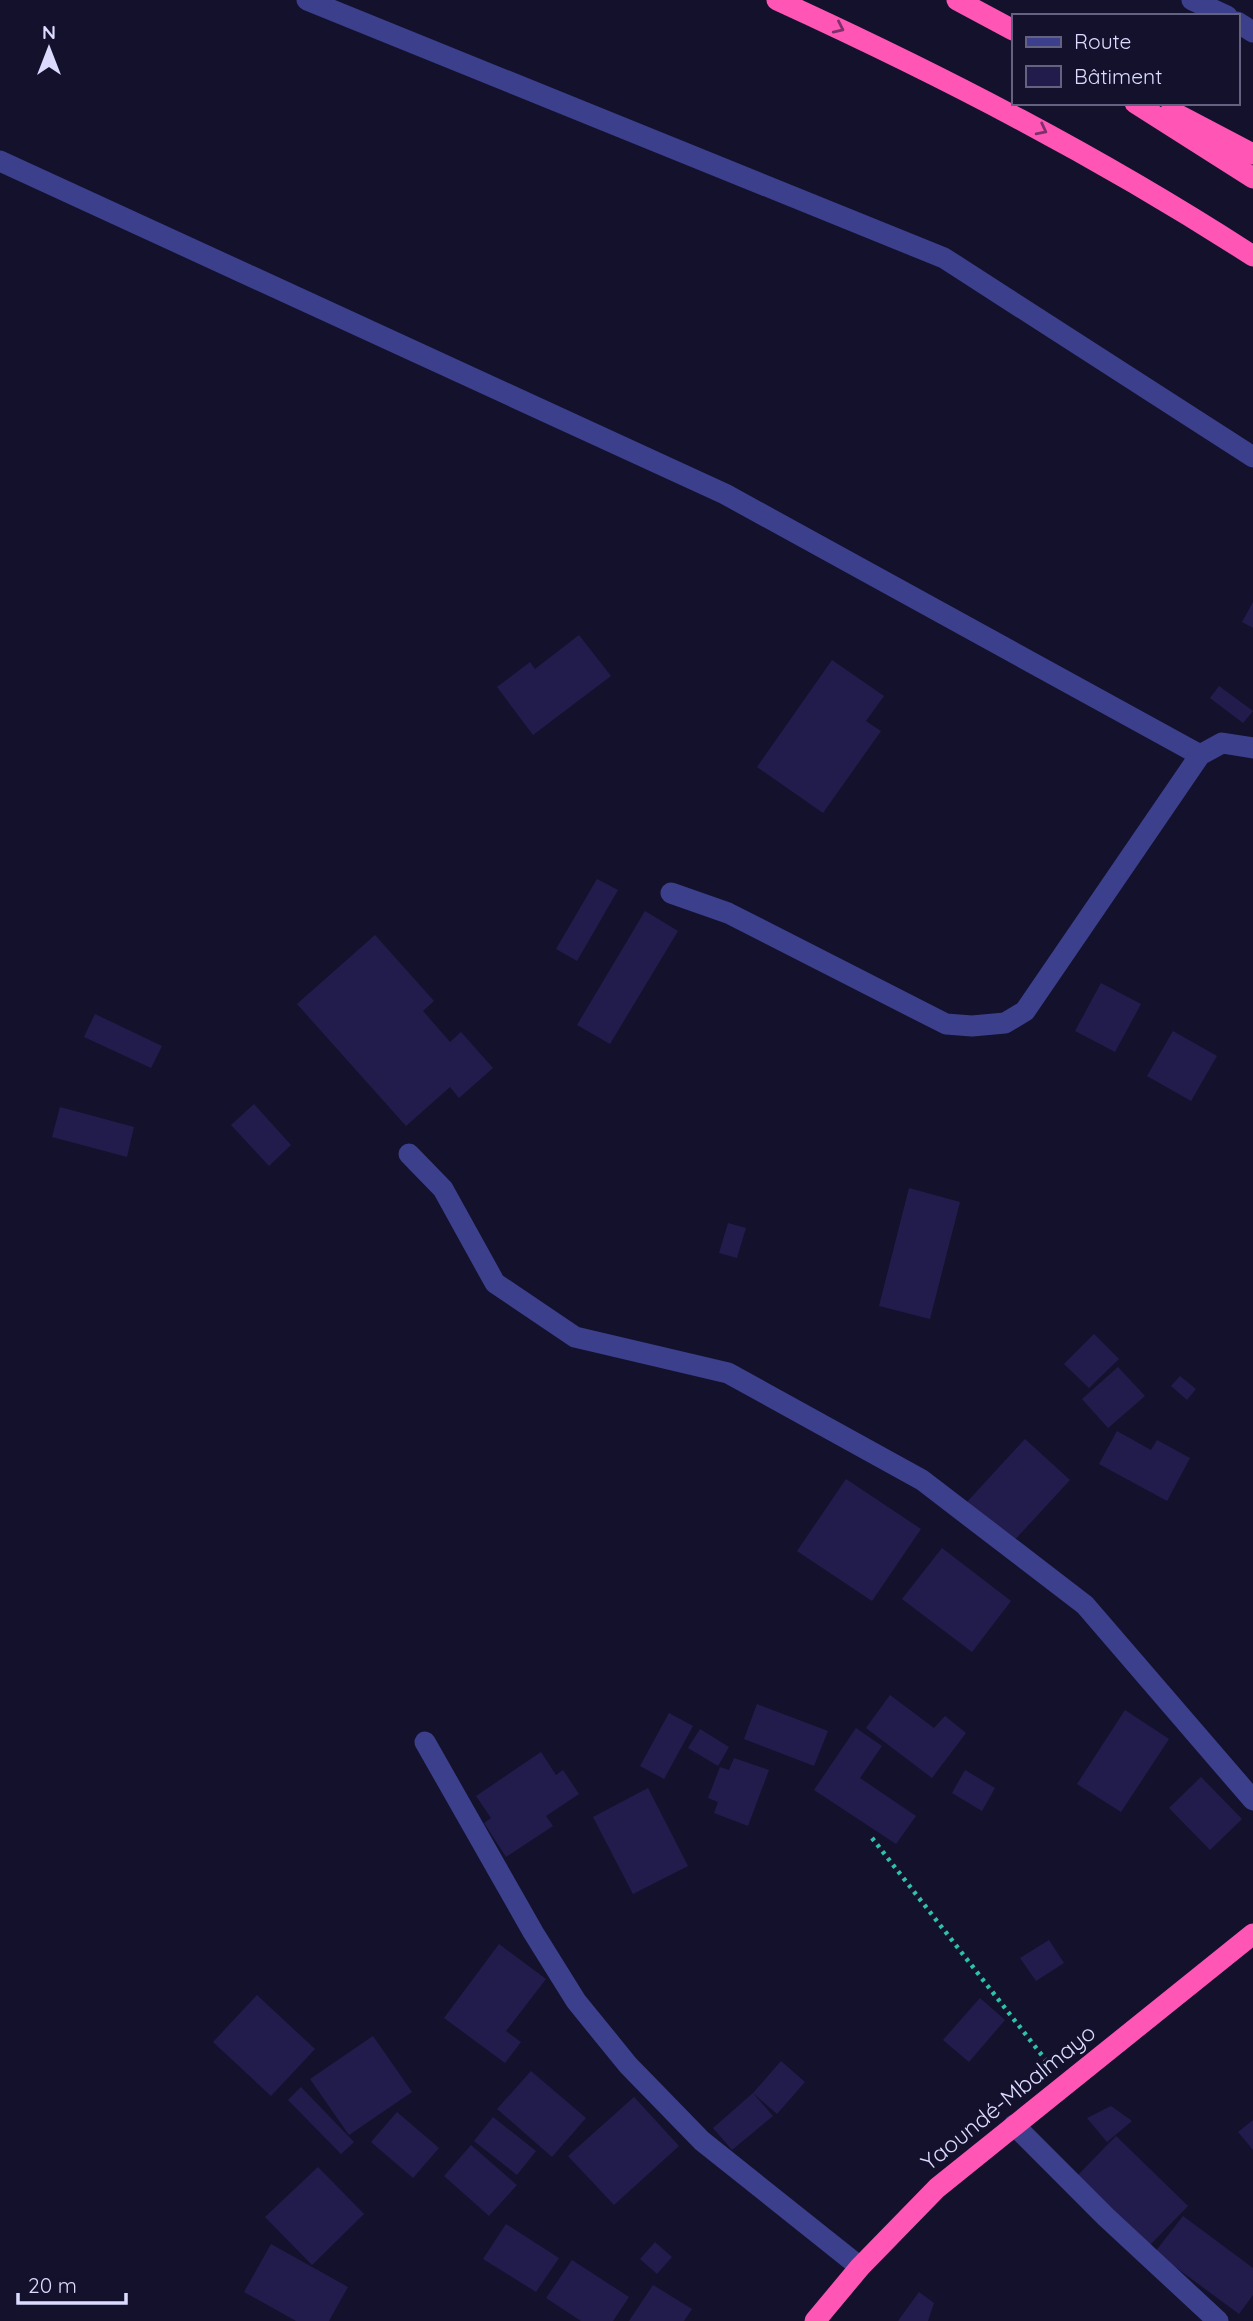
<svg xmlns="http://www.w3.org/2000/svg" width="1253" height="2321" font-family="Quicksand,sans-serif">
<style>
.building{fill:#221c4d}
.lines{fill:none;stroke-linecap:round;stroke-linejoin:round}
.path{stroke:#2ec1ab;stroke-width:4.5;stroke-dasharray:3.5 5;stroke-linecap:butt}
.minor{stroke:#3b3f8c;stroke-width:21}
.highway{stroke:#ff56b6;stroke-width:21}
.oneway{stroke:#7d306a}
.labels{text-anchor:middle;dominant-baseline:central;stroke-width:6;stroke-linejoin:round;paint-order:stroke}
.street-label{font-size:23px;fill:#dcdbff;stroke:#13112c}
</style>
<rect width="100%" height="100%" fill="#13112c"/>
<g class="building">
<path d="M1253 602V628L1242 622Z"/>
<path d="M579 635 611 676 533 735 497 687 530 662 535 669Z"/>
<path d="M832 660 884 696 866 721 881 731 823 813 757 767Z"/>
<path d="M1219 686 1253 711 1243 723 1210 698Z"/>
<path d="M597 879 618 890 577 961 556 949Z"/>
<path d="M645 911 678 931 610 1044 577 1025Z"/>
<path d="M375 935 434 1001 423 1011 450 1042 461 1032 493 1068 459 1098 450 1087 406 1126 297 1004Z"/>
<path d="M1101 983 1141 1004 1115 1052 1075 1031Z"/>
<path d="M95 1014 162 1046 151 1068 84 1037Z"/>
<path d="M1173 1031 1217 1056 1191 1101 1147 1076Z"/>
<path d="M254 1104 291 1145 269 1166 231 1125Z"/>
<path d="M60 1107 134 1127 127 1157 52 1137Z"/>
<path d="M909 1188 960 1202 930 1319 879 1306Z"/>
<path d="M728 1223 746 1228 737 1258 719 1253Z"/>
<path d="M1094 1334 1119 1359 1089 1388 1064 1364Z"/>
<path d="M1118 1367 1145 1396 1108 1428 1082 1399Z"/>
<path d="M1180 1376 1196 1389 1187 1400 1171 1386Z"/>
<path d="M1117 1431 1151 1450 1157 1440 1190 1458 1167 1501 1099 1464Z"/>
<path d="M1025 1439 1070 1480 1011 1544 966 1503Z"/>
<path d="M846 1479 921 1529 872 1601 797 1551Z"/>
<path d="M942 1548 1011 1601 972 1652 902 1599Z"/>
<path d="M890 1695 934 1728 945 1716 966 1733 932 1778 866 1728Z"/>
<path d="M757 1704 828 1731 814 1766 744 1739Z"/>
<path d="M1125 1710 1169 1739 1121 1812 1077 1784Z"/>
<path d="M669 1713 693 1726 664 1779 640 1766Z"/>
<path d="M856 1728 882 1746 860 1778 916 1816 896 1844 814 1790Z"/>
<path d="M700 1729 729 1747 718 1766 688 1748Z"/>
<path d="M541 1752 556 1775 563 1770 579 1794 546 1816 553 1826 506 1857 484 1823 491 1818 476 1796Z"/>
<path d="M734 1758 769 1770 748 1826 714 1813 718 1802 708 1798 720 1767 729 1770Z"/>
<path d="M965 1770 995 1788 982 1811 952 1793Z"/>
<path d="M1201 1777 1242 1819 1210 1850 1169 1808Z"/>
<path d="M648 1788 688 1866 633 1894 593 1817Z"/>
<path d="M1049 1940 1064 1963 1036 1981 1020 1958Z"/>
<path d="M499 1944 546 1979 506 2031 521 2042 505 2063 444 2018Z"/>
<path d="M257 1995 315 2049 271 2096 213 2042Z"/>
<path d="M980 1998 1005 2020 969 2062 943 2040Z"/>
<path d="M373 2036 412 2092 349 2135 310 2079Z"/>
<path d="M781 2061 805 2082 777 2114 753 2093 773 2116 732 2150 713 2128 753 2093Z"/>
<path d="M531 2071 586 2118 552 2157 497 2109Z"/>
<path d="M301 2087 354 2142 341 2154 288 2100Z"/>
<path d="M634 2097 679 2146 614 2205 568 2156Z"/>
<path d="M1111 2106 1132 2121 1107 2142 1087 2118Z"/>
<path d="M397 2112 439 2148 413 2178 371 2142Z"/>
<path d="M493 2117 536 2151 517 2175 474 2141Z"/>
<path d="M1253 2120V2150L1238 2132Z"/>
<path d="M1116 2136 1188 2206 1149 2246 1077 2176Z"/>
<path d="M471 2145 517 2185 489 2216 444 2176Z"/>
<path d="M318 2167 364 2214 312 2265 265 2217Z"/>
<path d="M1183 2216 1253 2268V2295L1239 2314 1155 2252Z"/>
<path d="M506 2224 559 2258 536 2292 483 2259Z"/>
<path d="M655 2242 672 2257 657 2274 640 2259Z"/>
<path d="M271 2244 348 2287 329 2321H296L244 2292Z"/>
<path d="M572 2260 629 2297 613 2321H581L546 2298Z"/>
<path d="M653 2285 692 2309 684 2321H629Z"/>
<path d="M919 2292 934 2303 928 2321H898Z"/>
</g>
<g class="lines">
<path class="path" d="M872 1838 1048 2063"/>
<g class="minor">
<path d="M307 0 944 258 1253 457"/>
<path d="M1192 0 1227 16"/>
<path d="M1237 22 1253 32"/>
<path d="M0 161 725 494 1200 755"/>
<path d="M671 893 728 913 946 1024 972 1026 1005 1023 1025 1011 1200 755 1222 743 1253 748"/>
<path d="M409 1154 443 1189 495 1283 575 1337 728 1373 922 1480 1085 1605 1253 1800"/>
<path d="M425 1742 533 1932 576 2001 628 2065 702 2141 860 2267"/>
<path d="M1014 2125 1106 2217 1218 2321"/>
</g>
<g class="highway">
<path d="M777 0C943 76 1100 157 1253 256"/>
<path d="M957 0 1013 30"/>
<path d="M1135 103 1253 178"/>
<path d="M1171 111 1253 154"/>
<path d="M815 2321 860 2267 937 2188 1253 1934"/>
</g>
</g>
<defs><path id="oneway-chevron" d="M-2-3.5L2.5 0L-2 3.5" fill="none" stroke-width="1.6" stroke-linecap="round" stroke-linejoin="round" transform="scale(1.75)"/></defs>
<g class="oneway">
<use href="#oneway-chevron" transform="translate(839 28) rotate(25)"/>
<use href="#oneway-chevron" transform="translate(1042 130) rotate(27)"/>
</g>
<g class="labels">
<g class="street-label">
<text transform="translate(1008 2097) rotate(-39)">Yaoundé-Mbalmayo</text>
</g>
</g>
<rect x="1012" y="14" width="228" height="91" fill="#13112c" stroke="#636280" stroke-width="2"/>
<rect x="1026" y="37" width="35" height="10" fill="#3b3f8c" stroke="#636280" stroke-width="2"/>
<text x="1074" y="49" font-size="21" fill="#dcdbff">Route</text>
<rect x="1026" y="66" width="35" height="21" fill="#221c4d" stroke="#636280" stroke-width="2"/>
<text x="1074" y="84" font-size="21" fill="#dcdbff">Bâtiment</text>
<g transform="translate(49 49)" stroke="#13112c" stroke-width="5" paint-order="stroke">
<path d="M0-5L12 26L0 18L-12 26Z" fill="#dcdbff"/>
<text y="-10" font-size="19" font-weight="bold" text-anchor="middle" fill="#dcdbff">N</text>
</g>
<path d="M18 2293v10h108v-10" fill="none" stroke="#dcdbff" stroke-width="3.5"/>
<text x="28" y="2293" font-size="21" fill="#dcdbff" stroke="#13112c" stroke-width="5" paint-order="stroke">20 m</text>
</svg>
